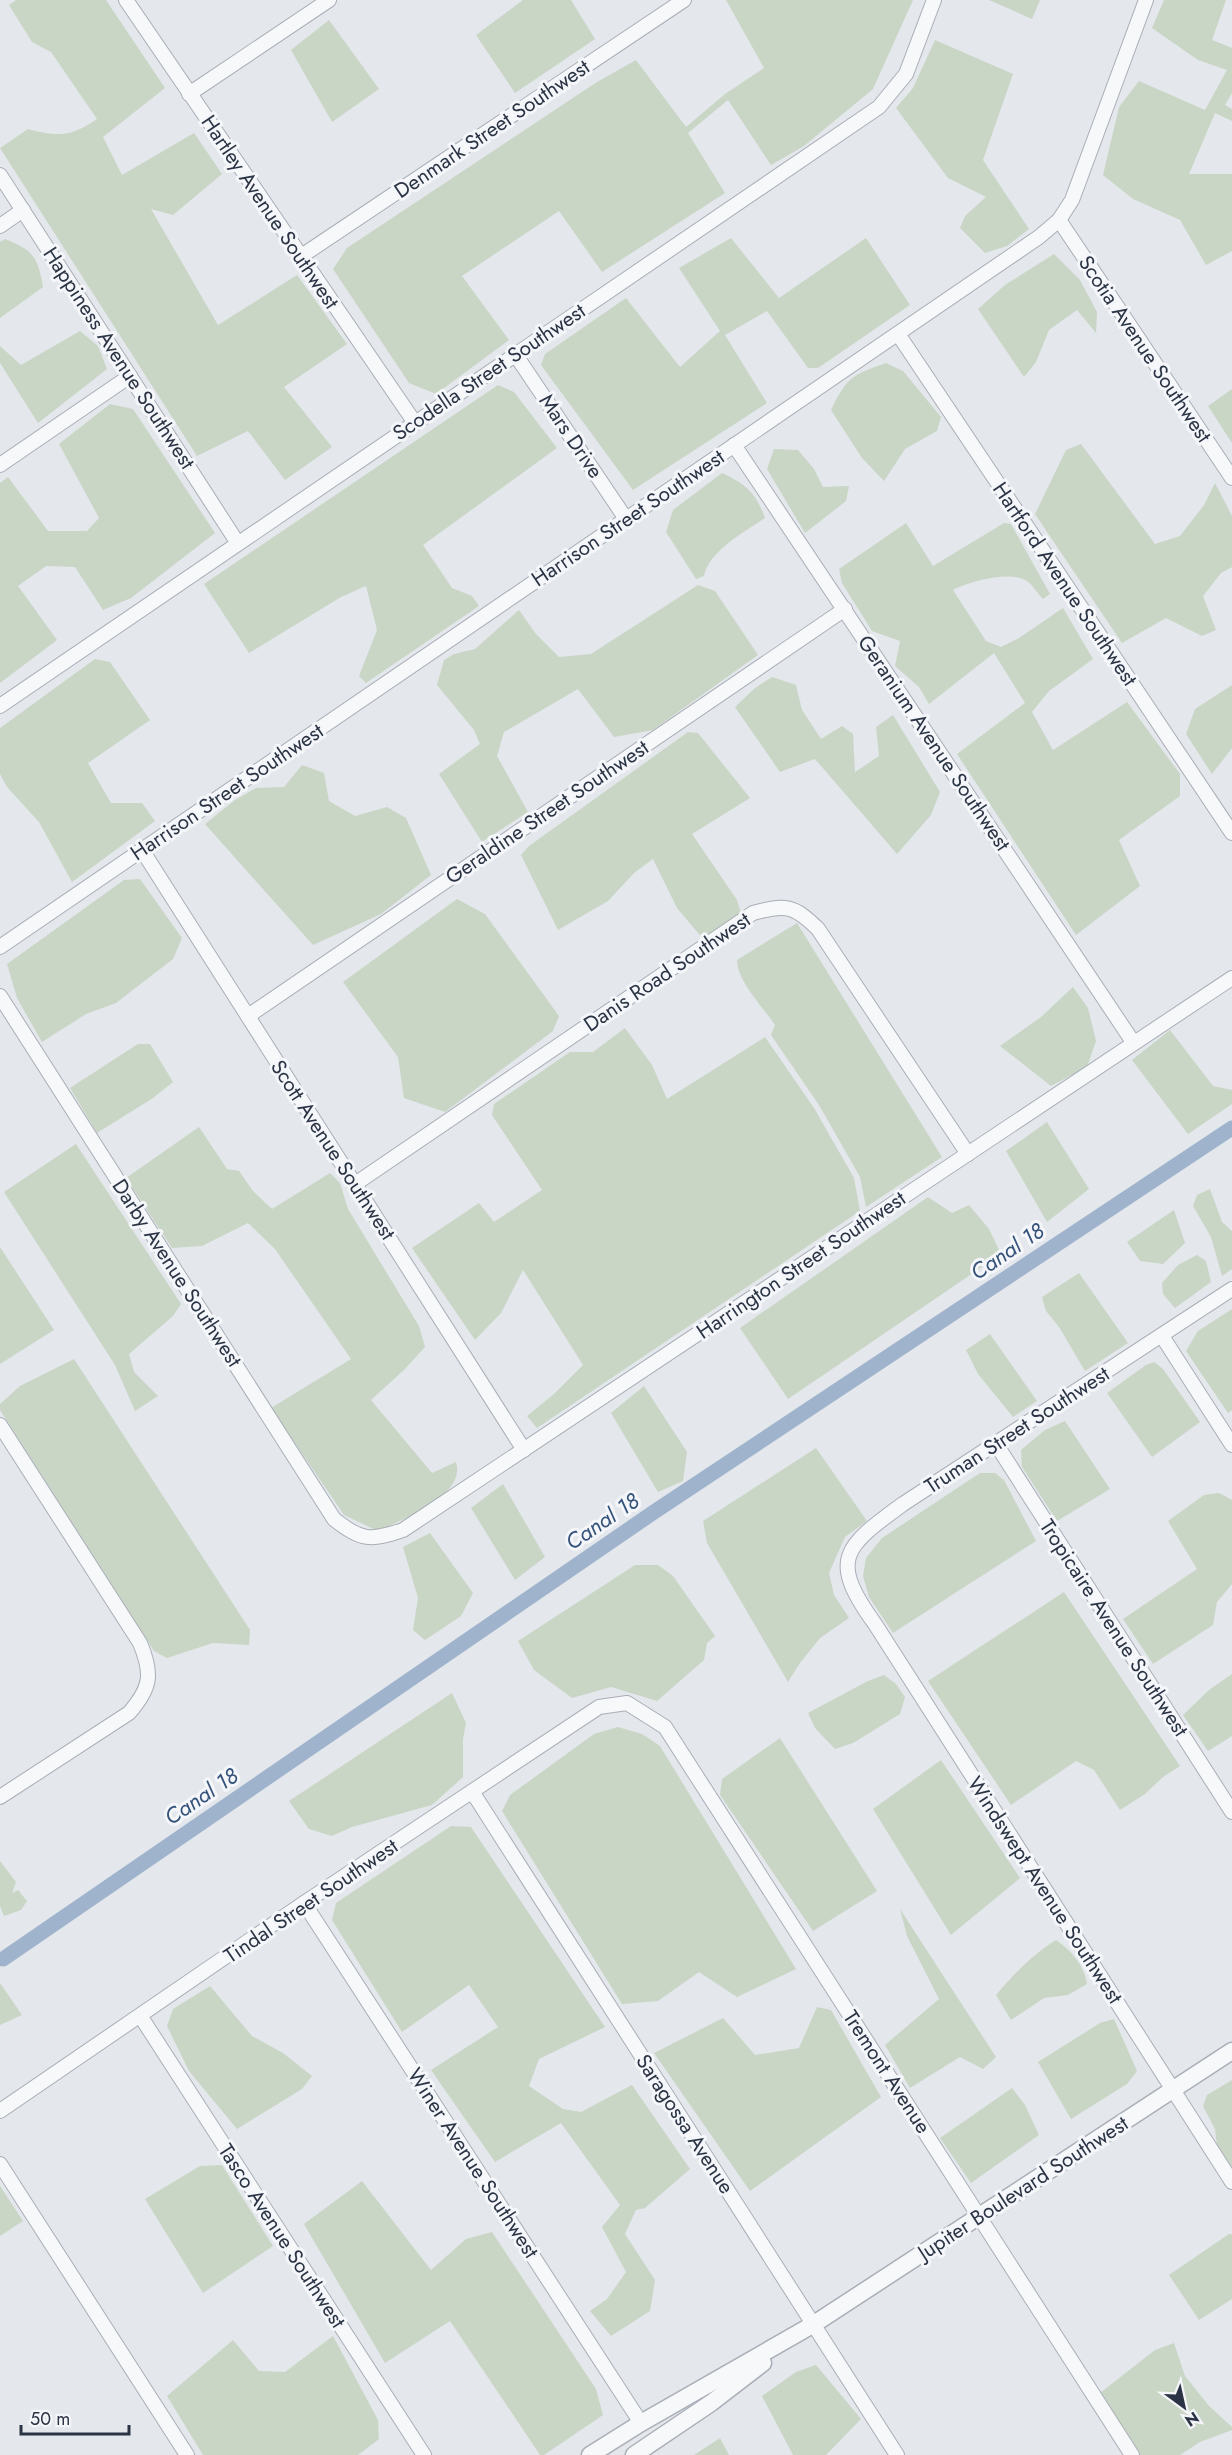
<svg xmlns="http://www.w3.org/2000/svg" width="1232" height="2455" font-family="Jost,sans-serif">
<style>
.green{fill:#c9d6c5}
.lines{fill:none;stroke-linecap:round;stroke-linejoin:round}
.canal{stroke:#9fb4cc;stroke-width:15}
.minor-casing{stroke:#a9aeb7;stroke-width:16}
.tertiary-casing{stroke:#a9aeb7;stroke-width:19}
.minor{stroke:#f7f8fa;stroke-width:14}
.tertiary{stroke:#f7f8fa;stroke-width:16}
.labels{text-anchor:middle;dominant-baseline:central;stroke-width:6;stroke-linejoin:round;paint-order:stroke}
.street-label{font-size:21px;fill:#2b3445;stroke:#f4f6f9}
.water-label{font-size:22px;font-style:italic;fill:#34527a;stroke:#f4f6f9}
</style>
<rect width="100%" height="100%" fill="#e4e7ec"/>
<g class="green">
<path d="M16 0H106L165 88 103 137 122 175 194 133 222 174 173 215 151 209 218 325 297 275 347 344 284 387 332 447 285 480 248 431 197 456 0 148 28 129C58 137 71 137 97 119L51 52 32 42 9 5Z"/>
<path d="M523 0H571L595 39 515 93 476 35Z"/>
<path d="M726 0H913L873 89 804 146 771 165 728 100 688 133 725 193 602 272 559 211 462 276 509 340 436 394 409 383 333 269 347 248 597 82 636 60 686 127 725 94 764 68Z"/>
<path d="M989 0H1040L1032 19Z"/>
<path d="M1164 0H1226L1212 40 1232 48V93L1225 105 1232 109V121L1215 113 1189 174H1232V251L1206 265 1180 220 1133 199 1103 175 1119 107 1139 81 1205 110 1227 70 1198 60 1152 28Z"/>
<path d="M329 20 379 89 332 122 291 50Z"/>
<path d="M935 40 1013 74 983 160 1029 229 1007 246 985 253 960 228 965 216 986 197 948 178 896 108 913 88Z"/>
<path d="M731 238 779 298 866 238 910 305 818 368H808L767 311 725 335 767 403 633 490 541 365 545 354 626 298 680 367 720 331 679 268Z"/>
<path d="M5 239C33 250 38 257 43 287L0 318V242Z"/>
<path d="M1054 254 1080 280 1097 312 1096 333 1077 310 1049 330 1036 362 1024 377 978 309 1005 285Z"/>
<path d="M80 331 98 346 107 369 38 423 0 363V346L21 365Z"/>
<path d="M886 363 903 371 941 417 937 431 905 449 884 481 862 458 831 410C847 377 852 375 886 363Z"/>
<path d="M498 385 514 392 557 448 423 545 452 588 472 596 479 606 366 683 359 676 377 630 366 586 341 597 249 653 204 584Z"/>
<path d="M1232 389V443L1208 406Z"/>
<path d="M110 404 133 409 215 533 131 598 103 610 75 567 46 566 18 586 57 640 0 683V483L8 477 48 531H87L99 518 59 444Z"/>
<path d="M1081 444 1155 544 1180 536 1204 505 1215 483 1232 516V567L1221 573 1203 596 1216 630 1202 636 1166 618 1122 643 1035 514 1066 450Z"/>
<path d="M774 449 798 450 814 469 823 487 849 486 846 501 805 533 767 469Z"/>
<path d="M722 473C746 484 756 493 765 518 745 531 708 552 704 576L696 579 666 532 673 510Z"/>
<path d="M906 523 933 566 1004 523 1011 524 1050 594 1043 599C1038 594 1033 585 1027 581 1011 570 968 582 953 590L986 641 1001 647 1019 638 1063 608 1093 659 1049 691 1032 712 1053 750 1127 702 1180 774V796L1119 840 1140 886 1076 935 957 754 1025 703 994 653 929 704 919 687 895 666 900 641 872 631 842 583 839 569Z"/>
<path d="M698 585 715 591 758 655 653 730 614 737 578 689 504 732 497 756 528 812 482 842 439 774 480 744 474 730 437 685 444 660 454 654 475 649 519 610 536 634 559 657 591 654Z"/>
<path d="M95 659 110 662 150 720 88 763 111 803H142L155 821 72 882 39 822 7 787 0 774V728Z"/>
<path d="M772 677 796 685 802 710 821 739 842 726 853 734 855 772 879 756 876 727 893 715 940 792 931 815 897 854 815 759 780 772 735 707 755 688Z"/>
<path d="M1232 685V748L1212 774 1186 734 1195 709Z"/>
<path d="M688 732 698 733 750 798 692 834 737 900 741 913 704 940 677 908 653 859 634 873 608 901 558 930 521 855 529 846Z"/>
<path d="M302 765 324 773 329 801 355 816 387 807 406 818 431 875 381 914 313 945 205 824 235 800 256 788 284 787Z"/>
<path d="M140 879 182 938 173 959 116 1003 86 1014 42 1042 17 998 7 964 124 880Z"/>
<path d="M457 899 485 914 559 1016 553 1031 445 1112 404 1098 398 1057 343 982Z"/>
<path d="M797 923 942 1157 866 1207 860 1177 819 1105 771 1035 775 1025C763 1007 737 981 737 960Z"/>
<path d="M1073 987 1088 1008 1096 1041 1087 1067 1051 1086 1000 1046 1041 1017Z"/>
<path d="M625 1028 652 1065 667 1099 765 1037 814 1108 854 1178 860 1211 537 1428 527 1416 554 1394 583 1365 523 1270 501 1313 475 1340 412 1248 479 1203 494 1222 542 1190 492 1115 494 1104 570 1052H593Z"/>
<path d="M1170 1030 1213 1086 1232 1090V1104L1188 1134 1132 1060Z"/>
<path d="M138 1044H150L173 1082 153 1098 97 1133 70 1088Z"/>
<path d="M1047 1122 1089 1189 1047 1222 1006 1151Z"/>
<path d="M199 1127 227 1169 239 1171 253 1191 272 1209 330 1173 340 1183 348 1209 419 1326 425 1347 405 1369 371 1400 432 1473 456 1462C467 1496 401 1520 378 1531L344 1515 271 1408 351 1359 275 1249 248 1223 202 1246 172 1248 126 1178Z"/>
<path d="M76 1144 181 1304 173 1316 129 1354 134 1372 158 1396 135 1411 115 1365 4 1192Z"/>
<path d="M1210 1189 1222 1222 1232 1231V1269L1222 1276 1211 1237 1193 1206 1197 1195Z"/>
<path d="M928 1197 952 1213 969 1205 989 1229 1001 1254 788 1399 740 1328Z"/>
<path d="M1174 1210 1185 1243 1163 1264 1140 1261 1127 1242Z"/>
<path d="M0 1247 54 1330 0 1364Z"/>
<path d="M1197 1255 1206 1261 1211 1282 1175 1308 1163 1294 1162 1283 1178 1265Z"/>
<path d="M1079 1273 1128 1343 1085 1371 1059 1327 1046 1311 1042 1297Z"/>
<path d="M1232 1309V1410L1228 1413 1186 1351 1198 1331Z"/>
<path d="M990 1334 1037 1401 1013 1417 978 1374 966 1350Z"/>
<path d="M74 1359 250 1630 249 1645 213 1643 167 1658 154 1651 0 1410V1404L20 1386Z"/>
<path d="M1154 1362 1163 1369 1200 1422 1152 1457 1107 1393 1146 1365Z"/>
<path d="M644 1386 687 1452 683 1481 658 1492 611 1413Z"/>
<path d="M1065 1421 1110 1489 1057 1521 1022 1467 1021 1450 1045 1430Z"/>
<path d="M816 1448 867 1521 845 1537 829 1573 834 1595 849 1618 820 1638 800 1663 788 1682 707 1543 703 1521Z"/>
<path d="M980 1473H995L1004 1480 1036 1541 893 1633 869 1597 863 1576 866 1558 882 1538Z"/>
<path d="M503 1484 545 1557 515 1580 471 1508Z"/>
<path d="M1219 1493 1232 1500V1584L1217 1602 1213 1625 1153 1664 1123 1619 1197 1569 1168 1521 1204 1495Z"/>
<path d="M430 1533 473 1593 461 1616 425 1640 413 1630 418 1598 403 1547Z"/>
<path d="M635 1565H658L673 1576 715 1636 707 1643 704 1660 657 1701 611 1687 572 1698 534 1670 518 1641Z"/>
<path d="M1064 1592 1180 1766 1163 1777 1145 1794 1120 1810 1094 1770 1076 1761 1011 1805 928 1681Z"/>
<path d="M1232 1674V1736L1208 1751 1183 1715 1209 1690Z"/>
<path d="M884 1675 896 1684 905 1697 900 1714 853 1743 835 1749 815 1728 808 1713 868 1681Z"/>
<path d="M452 1693 466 1723 463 1739V1777L432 1805 352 1827 332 1836 309 1829 289 1801Z"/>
<path d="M618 1727 642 1734 660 1746 796 1969 737 1997 699 1972 658 2001 622 2004 502 1811 510 1795 594 1734Z"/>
<path d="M780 1738 877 1891 813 1931 720 1795 722 1779Z"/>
<path d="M941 1760 1020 1878 951 1935 873 1809Z"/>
<path d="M451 1826 471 1827 605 2027 539 2059 529 2086 563 2109 581 2112 632 2085 690 2169 645 2208 636 2210 625 2234 655 2280 650 2311 611 2336 590 2311 607 2299 626 2272 602 2227 620 2205 561 2123 495 2162 431 2070 498 2027 469 1985 402 2032 332 1920 336 1903Z"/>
<path d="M0 1861 16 1882 12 1893 18 1890 27 1901 21 1910 4 1916 0 1906Z"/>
<path d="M900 1909 996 2057 983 2069 960 2057 910 2088 885 2045 939 1999 907 1936Z"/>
<path d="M1056 1940C1071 1950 1084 1965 1087 1984L1068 1995 1044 1998 1011 2020 996 1995C1014 1974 1032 1955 1056 1940Z"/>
<path d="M0 1983 22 2015 0 2025Z"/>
<path d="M210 1986 252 2036 283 2053 312 2076 302 2089 237 2129 189 2071 167 2026 173 2009Z"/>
<path d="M817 2007 831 2010 881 2097 750 2191 654 2053 723 2018 755 2055 799 2048Z"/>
<path d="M1114 2019 1137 2071 1127 2084 1071 2119 1038 2062 1100 2023Z"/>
<path d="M1232 2080V2167L1217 2146 1215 2129 1203 2106 1207 2095Z"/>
<path d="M1012 2088 1025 2105 1039 2135 971 2183 940 2138Z"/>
<path d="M222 2165 273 2246 203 2293 145 2199 200 2166Z"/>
<path d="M362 2181 431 2270 466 2239 492 2232 596 2389 603 2415 544 2455H540L450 2321 385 2363 304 2224Z"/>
<path d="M0 2186 23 2221 0 2236Z"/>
<path d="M1229 2234H1232V2299L1199 2320 1169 2275Z"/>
<path d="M333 2336 378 2420 379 2439 358 2455H203L167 2396 233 2340 259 2371 285 2372Z"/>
<path d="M1174 2343 1185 2376 1209 2406 1232 2427V2430L1200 2442 1180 2455H1139L1100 2393 1155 2350Z"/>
<path d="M816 2365 861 2419 826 2455H793L762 2396 796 2372Z"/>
<path d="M720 2438 729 2455H694Z"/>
</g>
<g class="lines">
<path class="canal" d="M3 1959 654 1512 1232 1128"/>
<defs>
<g id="minor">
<path d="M126 0 415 423"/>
<path d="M189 94 329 0"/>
<path d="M0 175 237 542"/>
<path d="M1059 220 1232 478"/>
<path d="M0 226 23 210"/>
<path d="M300 257 684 0"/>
<path d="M898 334 1232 833"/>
<path d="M515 354 626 519"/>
<path d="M734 445 1133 1042"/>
<path d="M0 465 130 376"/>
<path d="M0 706 879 107 906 74 934 0"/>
<path d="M142 850 524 1450"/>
<path d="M0 947 1039 237 1059 220 1072 200 1146 0"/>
<path d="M0 996 334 1519C361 1541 371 1541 403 1530L1232 978"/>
<path d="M248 1016 845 609"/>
<path d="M355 1184 753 913C785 904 794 905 818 929L968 1154"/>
<path d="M1232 1289 903 1504C844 1547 828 1559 875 1624L1232 2182"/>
<path d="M1162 1336 1232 1445"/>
<path d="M0 1425 140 1643C153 1674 151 1688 129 1713L0 1797"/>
<path d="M996 1444 1232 1812"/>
<path d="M473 1793 897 2455"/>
<path d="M304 1903 641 2423"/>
<path d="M141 2017 424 2455"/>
<path d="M0 2111 304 1903 599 1707 627 1703 665 1727 1132 2455"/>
<path d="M0 2164 187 2455"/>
</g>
<g id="tertiary">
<path d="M590 2455 641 2423 814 2324 1232 2051"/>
<path d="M634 2455 711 2403 763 2363"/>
</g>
</defs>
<use href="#minor" class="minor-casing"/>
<use href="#tertiary" class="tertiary-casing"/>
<use href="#minor" class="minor"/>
<use href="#tertiary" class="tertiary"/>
</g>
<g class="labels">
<g class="street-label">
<text transform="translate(492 129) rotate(-34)">Denmark Street Southwest</text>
<text transform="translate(270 212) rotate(56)">Hartley Avenue Southwest</text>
<text transform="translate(1145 349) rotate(56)">Scotia Avenue Southwest</text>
<text transform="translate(119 358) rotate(57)">Happiness Avenue Southwest</text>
<text transform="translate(489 372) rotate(-34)">Scodella Street Southwest</text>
<text transform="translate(571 436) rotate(56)">Mars Drive</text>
<text transform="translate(628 518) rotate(-34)">Harrison Street Southwest</text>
<text transform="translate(1065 584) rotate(56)">Hartford Avenue Southwest</text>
<text transform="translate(934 743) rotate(56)">Geranium Avenue Southwest</text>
<text transform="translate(227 792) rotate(-34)">Harrison Street Southwest</text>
<text transform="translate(547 812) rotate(-34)">Geraldine Street Southwest</text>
<text transform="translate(667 972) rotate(-34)">Danis Road Southwest</text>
<text transform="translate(333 1150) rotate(57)">Scott Avenue Southwest</text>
<text transform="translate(801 1265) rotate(-34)">Harrington Street Southwest</text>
<text transform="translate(177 1273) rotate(57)">Darby Avenue Southwest</text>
<text transform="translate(1017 1430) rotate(-33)">Truman Street Southwest</text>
<text transform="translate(1114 1628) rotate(57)">Tropicaire Avenue Southwest</text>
<text transform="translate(1045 1890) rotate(57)">Windswept Avenue Southwest</text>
<text transform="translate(311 1901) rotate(-34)">Tindal Street Southwest</text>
<text transform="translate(887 2072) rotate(57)">Tremont Avenue</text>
<text transform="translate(685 2124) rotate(57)">Saragossa Avenue</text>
<text transform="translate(473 2163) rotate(57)">Winer Avenue Southwest</text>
<text transform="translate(1023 2188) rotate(-33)">Jupiter Boulevard Southwest</text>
<text transform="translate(282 2236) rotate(57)">Tasco Avenue Southwest</text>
</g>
<g class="water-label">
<text transform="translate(1007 1251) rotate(-34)">Canal 18</text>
<text transform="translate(602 1521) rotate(-34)">Canal 18</text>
<text transform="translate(201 1796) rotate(-34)">Canal 18</text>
</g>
</g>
<g transform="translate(1184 2407) rotate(147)" stroke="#f4f6f9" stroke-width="4.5" paint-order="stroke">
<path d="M0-4.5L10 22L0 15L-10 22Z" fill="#2b3445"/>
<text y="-9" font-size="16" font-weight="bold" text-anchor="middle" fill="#2b3445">N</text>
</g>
<path d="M21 2425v9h108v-9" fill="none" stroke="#2b3445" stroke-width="3"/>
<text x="30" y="2425" font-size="18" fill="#2b3445" stroke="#f4f6f9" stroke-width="4.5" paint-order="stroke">50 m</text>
</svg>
